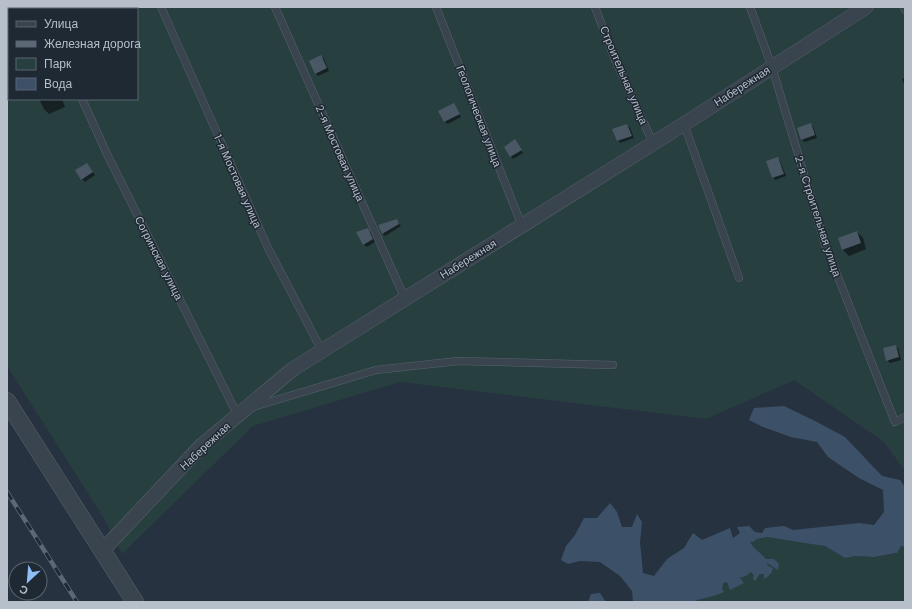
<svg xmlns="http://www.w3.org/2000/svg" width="912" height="609" font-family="'DM Sans',sans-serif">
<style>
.green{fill:#283f40;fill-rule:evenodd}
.water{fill:#3c5168}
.shadow{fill:#0007}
.building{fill:#4a5865}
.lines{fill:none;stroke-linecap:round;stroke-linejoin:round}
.service-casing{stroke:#58626d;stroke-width:8}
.minor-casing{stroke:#58626d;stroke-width:15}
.tertiary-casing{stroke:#58626d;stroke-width:18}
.service{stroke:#3a444f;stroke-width:7}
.minor{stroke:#3a444f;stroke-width:14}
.tertiary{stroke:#3a444f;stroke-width:17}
.rail-casing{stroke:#5c6876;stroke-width:4.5}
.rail{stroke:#1f2934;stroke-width:3;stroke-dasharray:9;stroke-linecap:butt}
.labels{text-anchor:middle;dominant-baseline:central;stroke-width:3;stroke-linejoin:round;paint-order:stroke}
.street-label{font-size:11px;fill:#b6bfca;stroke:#1f2934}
</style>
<rect width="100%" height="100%" fill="#26323f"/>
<g class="green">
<path d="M7 7H905V471L884 442 794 380 706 419 400 382 253 426 122 554 105 520 7 366ZM9 9H137V99H9Z"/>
<path d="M767 537 811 544 825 546 845 558 856 556 874 557 896 554 901 546 905 547V602H696L697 600C706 598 715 596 723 591L722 589V583L727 582 730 590 743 583 740 578 746 576 751 571 756 578 760 574H764L768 566 766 563 778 569 779 564 774 559H766C761 553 754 549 750 542H753L757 539Z"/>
</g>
<g class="water">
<path d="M784 406 815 421 845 437 882 476 900 480 905 487V547L901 546 897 553 874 557 856 556 845 558 825 546 811 544 767 537 757 539 753 542H750C754 549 761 553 766 559H774L779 564 778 570 767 563 768 566 773 568C772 573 769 576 764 579V574H760L757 578 756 580 754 581 753 577 754 575 751 572 746 576 740 578 744 583 730 590 727 582 723 583 722 589 724 592C715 596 706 598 697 600L696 602H633L632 591 620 576 600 562 580 561 568 564 561 560 566 546 575 535 584 518H597L610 503 617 512 622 527H632L637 514 642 522 640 542 643 573 654 576 667 559 684 548 693 533 702 540 730 528 733 538 740 533 737 527 749 526 755 532 762 533 765 528 784 526 793 530 859 523 874 525 884 512 883 490 859 478 828 457 817 442 791 437 763 427 749 420 754 408Z"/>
<path d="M600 593 606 602H588L591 594Z"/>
</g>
<g class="shadow">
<path d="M321 57 324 59 329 71 318 76 315 73Z"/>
<path d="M905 78V86L902 79Z"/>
<path d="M39 99H62L65 107 49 114 44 109Z"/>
<path d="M456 107 461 117 448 124 445 122 440 112Z"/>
<path d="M811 124 813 127 817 138 805 142 802 140 798 129Z"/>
<path d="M627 125 630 128 634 138 620 143 618 140Z"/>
<path d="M515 141 523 153 513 159 511 156Z"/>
<path d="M777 158 780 161 786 176 775 180 773 177Z"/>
<path d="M87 164 95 175 85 182 82 179Z"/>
<path d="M396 220 401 226 385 236 382 233Z"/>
<path d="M368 230 371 232 375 242 367 247 364 245 358 233Z"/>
<path d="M857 232 863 238 866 249 849 256 843 250 839 239Z"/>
<path d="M895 346 898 348 901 360 890 363 887 360Z"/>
</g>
<g class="building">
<path d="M321 55 327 68 315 74 309 61Z"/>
<path d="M454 103 460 114 444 122 438 111Z"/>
<path d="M811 123 815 135 801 140 797 128Z"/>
<path d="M627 124 632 136 617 141 612 129Z"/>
<path d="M515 139 522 150 510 157 504 147Z"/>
<path d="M778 157 784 174 772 178 766 161Z"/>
<path d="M87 163 93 172 81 180 75 170Z"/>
<path d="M397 219 399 224 382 234 378 225Z"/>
<path d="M368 228 373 239 363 245 356 232Z"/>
<path d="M857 231 861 243 842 250 838 238Z"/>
<path d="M896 345 899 357 886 361 883 348Z"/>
</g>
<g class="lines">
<defs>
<g id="service">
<path d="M40 7 41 9"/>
<path d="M161 7 268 248 322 351"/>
<path d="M275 7 405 299"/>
<path d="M436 7 522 226"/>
<path d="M595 7 614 57 653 143"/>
<path d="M750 7 772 67 825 244 895 422 905 417"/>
<path d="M904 7 905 10"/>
<path d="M82 99 107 154 238 416"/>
<path d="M684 124 739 278"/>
<path d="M253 407 376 370 458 361 613 365"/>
</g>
<path id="minor" d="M102 551 201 446 293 369 684 124 866 7"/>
<path id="tertiary" d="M7 401 135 602"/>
</defs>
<use href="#service" class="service-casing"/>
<use href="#minor" class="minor-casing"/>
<use href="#tertiary" class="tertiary-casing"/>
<use href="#service" class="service"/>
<use href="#minor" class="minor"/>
<use href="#tertiary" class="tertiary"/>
<defs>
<path id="rail" d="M7 492 77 602"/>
</defs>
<use href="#rail" class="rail-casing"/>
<use href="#rail" class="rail"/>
</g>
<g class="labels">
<g class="street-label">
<text transform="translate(624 75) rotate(67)">Строительная улица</text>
<text transform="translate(742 86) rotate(-33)">Набережная</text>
<text transform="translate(479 116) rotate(69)">Геологическая улица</text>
<text transform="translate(340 153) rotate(66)">2-я Мостовая улица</text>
<text transform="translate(238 181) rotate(66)">1-я Мостовая улица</text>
<text transform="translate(818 216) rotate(72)">2-я Строительная улица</text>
<text transform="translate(159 258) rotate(63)">Согринская улица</text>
<text transform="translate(468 259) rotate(-32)">Набережная</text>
<text transform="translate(205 446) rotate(-43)">Набережная</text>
</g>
</g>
<rect width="912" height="609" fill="none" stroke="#b6bfca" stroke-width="16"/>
<rect x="8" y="8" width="130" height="92" fill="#1f2934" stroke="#5b6570"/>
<rect x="16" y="21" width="20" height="6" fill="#3a444f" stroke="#5b6570"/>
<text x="44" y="28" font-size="12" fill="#b6bfca">Улица</text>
<rect x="16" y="41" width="20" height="6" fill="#5c6876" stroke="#5b6570"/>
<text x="44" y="48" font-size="12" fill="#b6bfca">Железная дорога</text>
<rect x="16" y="58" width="20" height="12" fill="#283f40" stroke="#5b6570"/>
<text x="44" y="68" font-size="12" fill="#b6bfca">Парк</text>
<rect x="16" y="78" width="20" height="12" fill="#3c5168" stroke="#5b6570"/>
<text x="44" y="88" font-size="12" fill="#b6bfca">Вода</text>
<g transform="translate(28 581) rotate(206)"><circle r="19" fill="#1f2934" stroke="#5b6570"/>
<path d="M0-3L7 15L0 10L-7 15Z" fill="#8fbdf6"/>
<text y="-6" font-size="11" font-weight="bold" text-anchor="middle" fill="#b6bfca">С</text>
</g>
</svg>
